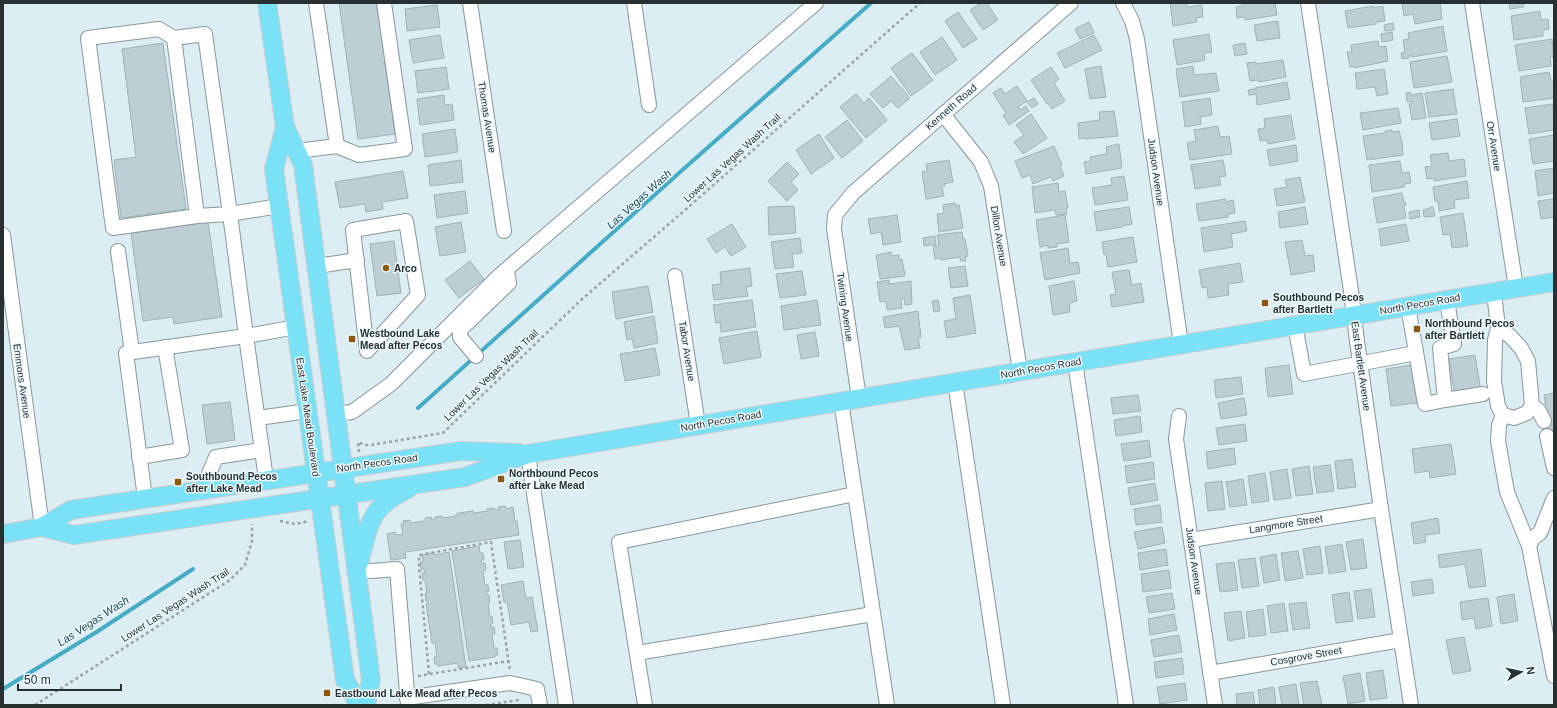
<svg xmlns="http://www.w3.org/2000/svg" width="1557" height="708" font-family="Helvetica,sans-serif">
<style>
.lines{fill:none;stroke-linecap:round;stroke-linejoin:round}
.stream{stroke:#46acc6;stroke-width:4}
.building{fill:#bdcfd4;stroke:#a1b2b7}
.minor-casing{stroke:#87979c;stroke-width:16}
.major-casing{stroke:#cccdce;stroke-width:20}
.path{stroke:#96a4a8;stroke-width:2.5;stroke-dasharray:3 3;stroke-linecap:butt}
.minor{stroke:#fff;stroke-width:14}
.major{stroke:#7ae1f7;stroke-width:18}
.poi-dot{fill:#8f590d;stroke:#ecfaff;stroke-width:1.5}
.labels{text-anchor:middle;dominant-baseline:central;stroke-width:3;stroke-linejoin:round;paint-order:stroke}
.street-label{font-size:10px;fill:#293032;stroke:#ecfaff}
.poi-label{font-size:10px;font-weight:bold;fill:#293032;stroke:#ecfaff;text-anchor:start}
.water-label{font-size:11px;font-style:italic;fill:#1d4955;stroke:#ecfaff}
</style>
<rect width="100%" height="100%" fill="#dceef3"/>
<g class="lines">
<g class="stream">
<path d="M418 408 679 173 871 3"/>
<path d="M3 689 95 633 193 569"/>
</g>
</g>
<g class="building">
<path d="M339 3H377L395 134 358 139Z"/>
<path d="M981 3H987L998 20 983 30 970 10Z"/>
<path d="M1170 3H1186L1187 7 1202 5 1203 17 1196 18 1197 22 1173 26Z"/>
<path d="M1242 3H1275L1277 15 1245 20 1244 17 1237 18 1236 7 1242 6Z"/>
<path d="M1402 3H1440L1442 19 1415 24 1413 14 1404 16Z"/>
<path d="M1509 3H1523L1524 7 1510 9Z"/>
<path d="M437 5 440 27 407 31 405 9Z"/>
<path d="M1373 6V8L1383 6 1385 21 1376 22V24L1348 28 1345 11Z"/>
<path d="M1540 11 1541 20 1548 19 1549 29 1543 30V36L1514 40 1511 16Z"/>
<path d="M958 12 977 39 963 48 945 21Z"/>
<path d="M1278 21 1280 38 1257 41 1254 25Z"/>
<path d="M1089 22 1094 33 1080 39 1075 29Z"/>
<path d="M1393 23 1394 30 1385 31 1384 25Z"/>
<path d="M1443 26 1447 51 1412 57V55L1409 56V58L1402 59 1401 53 1405 52 1403 40 1409 39 1408 33Z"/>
<path d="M1392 32 1393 40 1382 42 1381 34Z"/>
<path d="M1209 34 1212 52 1204 53 1205 60 1177 65 1173 40Z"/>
<path d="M440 35 444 58 413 63 409 40Z"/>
<path d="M1094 35 1102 50 1065 68 1057 53Z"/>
<path d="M942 37 957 60 935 75 920 52Z"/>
<path d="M1552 39 1554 57H1550L1551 66 1519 71 1515 45Z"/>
<path d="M1378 41 1379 47 1386 46 1388 61 1354 68V66L1350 67 1347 52H1352L1351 45Z"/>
<path d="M163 43 186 209 121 218 114 160 136 157 122 49Z"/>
<path d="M1245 43 1247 54 1235 56 1233 45Z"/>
<path d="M912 53 933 80 911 96 891 68Z"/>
<path d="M1447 56 1452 82 1414 88 1410 62Z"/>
<path d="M1283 60 1286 77 1259 82 1258 80 1250 81 1247 63 1256 62V64Z"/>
<path d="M1101 66 1106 97 1090 99 1085 69Z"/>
<path d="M1193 66 1194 75 1216 73 1219 91 1180 97 1176 69Z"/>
<path d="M446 67 449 89 418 93 415 71Z"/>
<path d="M1051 67 1059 79 1054 83 1065 101 1052 109 1048 103 1047 104 1031 80Z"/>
<path d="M1384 69 1388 94 1377 96 1375 87 1357 89 1355 73Z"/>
<path d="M1549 72 1551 81H1554V98L1523 102 1520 77Z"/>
<path d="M891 76 910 98 898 108 891 101 883 108 870 94Z"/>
<path d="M1287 82 1290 99 1257 105 1256 94 1249 95 1248 90 1255 89V88Z"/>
<path d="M1017 86 1027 101 1018 107 1020 110 1026 106 1029 111 1009 125 1003 115 1006 113 993 93 1001 88 1005 94Z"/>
<path d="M1453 89 1457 114 1429 117 1425 93Z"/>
<path d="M1410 92 1411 95 1422 93 1426 118 1412 120 1409 104 1412 103V101L1407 102 1406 93Z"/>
<path d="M856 94 864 103 869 98 887 120 866 138 840 107Z"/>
<path d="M444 95 445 105 452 104 454 120 420 125 417 99Z"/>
<path d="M1034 98 1038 104 1032 108 1027 102Z"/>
<path d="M1210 98 1212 115 1200 117 1201 124 1185 127 1182 102Z"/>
<path d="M1553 104 1554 130 1529 134 1525 108Z"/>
<path d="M1398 108 1401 123 1363 130 1360 113Z"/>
<path d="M1114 111 1118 136 1085 139V138L1079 139 1078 123 1100 120 1099 112Z"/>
<path d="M1031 114 1047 138 1023 154 1014 142 1024 135 1016 125Z"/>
<path d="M1291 115 1295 139 1268 144 1267 140 1260 141 1258 129 1265 128 1264 119Z"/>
<path d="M1457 119 1460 136 1432 140 1429 123Z"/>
<path d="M847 120 863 141 842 158 825 137Z"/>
<path d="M1218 126 1220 137 1229 136 1232 154 1190 160 1187 143 1196 141 1194 130Z"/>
<path d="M455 129 458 152 425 157 422 134Z"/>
<path d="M1392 130V132L1399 131 1402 142 1403 155 1367 160 1363 136 1385 133V131Z"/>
<path d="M819 134 834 158 811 174 796 150Z"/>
<path d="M1554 135V161L1533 164 1529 139Z"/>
<path d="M1119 144 1122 168 1086 174 1084 162 1091 161 1090 157 1107 154 1106 147Z"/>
<path d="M1296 145 1298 161 1270 166 1267 150Z"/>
<path d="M1054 146 1062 165 1060 166 1064 176 1053 181 1051 177 1033 184 1030 175 1022 178 1015 161Z"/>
<path d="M1448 153 1449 161 1464 159 1466 176 1434 181V178L1427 179 1425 167 1432 166 1430 155Z"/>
<path d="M461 160 463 182 430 186 428 165Z"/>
<path d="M949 160 953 182 944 184 945 186 942 187 944 196 926 199 922 172 927 171 926 164Z"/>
<path d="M1223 160 1226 176 1219 177 1221 185 1195 189 1191 165Z"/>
<path d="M1400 161 1402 173 1409 172 1411 183 1404 184V187L1372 192 1369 165Z"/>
<path d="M787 162 799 174 791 182 798 190 787 201 768 181Z"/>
<path d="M1554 168V193L1538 196 1535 171Z"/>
<path d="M403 171 408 198 382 202 383 209 366 212 365 204 340 208 335 182Z"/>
<path d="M1124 176 1128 200 1095 205 1092 188 1112 185 1111 178Z"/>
<path d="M1300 177 1305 202 1277 206 1274 189 1287 187 1285 180Z"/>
<path d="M1467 181 1469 198 1454 200 1455 208 1439 211 1438 201H1435L1433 187Z"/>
<path d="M1058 183 1059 192 1065 191 1068 208H1066L1067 214 1056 215 1055 210 1035 213 1032 187Z"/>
<path d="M465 191 468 213 437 218 434 195Z"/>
<path d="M1402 193 1404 203 1405 202 1406 205 1404 206 1406 218 1377 223 1373 198Z"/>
<path d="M1225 199 1226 202 1233 200 1235 213 1228 214V217L1199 221 1196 204Z"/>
<path d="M1554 199V217L1541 219 1538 201Z"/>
<path d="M955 203V205H959L963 228 939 232 937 214 944 213 943 205Z"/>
<path d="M794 206 796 233 769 235 768 207Z"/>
<path d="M1129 207 1132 224 1122 226V227L1097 231 1094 212Z"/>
<path d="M1305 207 1308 224 1280 228 1278 212Z"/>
<path d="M1433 207 1435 216 1424 217 1423 210Z"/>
<path d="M1419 210 1420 217 1410 219 1409 212Z"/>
<path d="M1463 213 1468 246 1452 248 1450 234 1443 235 1440 217Z"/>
<path d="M897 215 901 242 883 245 881 232 871 234 868 219Z"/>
<path d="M1065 215 1069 242 1056 244 1057 247 1048 248V245L1040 247 1036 220Z"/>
<path d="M1245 221 1247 231 1231 234 1233 247 1204 252 1201 228Z"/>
<path d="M208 222 222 317 174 324 173 317 143 321 131 233Z"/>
<path d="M461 222 466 252 440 256 435 227Z"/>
<path d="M732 224 746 247 731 256 725 247 716 253 707 239Z"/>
<path d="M1406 224 1409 241 1381 246 1379 229Z"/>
<path d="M962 232 963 239H965L968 256 965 257 966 261H961L960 257 941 260V258L935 259 933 246 939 245 937 235Z"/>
<path d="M935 236 936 244 924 246 923 238Z"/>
<path d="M1133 237 1137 262 1108 267 1106 254 1104 255 1102 242Z"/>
<path d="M800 238 802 253 792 254 794 267 775 269 771 242Z"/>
<path d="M1302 240 1305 256 1313 255 1315 271 1291 275 1285 242Z"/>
<path d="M394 241 401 293 377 296 370 244Z"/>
<path d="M1068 248 1070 263 1078 262 1080 273 1045 280 1040 253Z"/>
<path d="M891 252 892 256 899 255V260L902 259 905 276 880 279 876 255Z"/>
<path d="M470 261 484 279 459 298 445 280Z"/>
<path d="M1240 263 1243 282 1228 284 1229 295 1208 298 1207 287 1202 288 1199 270Z"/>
<path d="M965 266 968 286 951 288 948 268Z"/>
<path d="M750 268 752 286 746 287 748 296 714 300 712 285 721 284 720 272Z"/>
<path d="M1129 270 1132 285 1141 283 1144 302 1112 307 1110 295 1116 294 1112 272Z"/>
<path d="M802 271 806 295 780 298 776 274Z"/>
<path d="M889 280V284L911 281 912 304 905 305 904 298 901 299 902 308 887 310 886 301 880 302 877 282Z"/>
<path d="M1074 281 1077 301 1069 303 1070 312 1053 315 1049 286Z"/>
<path d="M648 286 653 312 616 319 612 292Z"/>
<path d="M970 295 976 333 947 338 944 321 956 319 953 298Z"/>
<path d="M752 300 756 327 721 332 720 322 716 323 713 305Z"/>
<path d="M817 300 821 325 784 330 781 306Z"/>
<path d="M938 300 940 311 934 312 932 301Z"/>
<path d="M918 311 921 337H918L920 348 905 350 899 326 885 328 883 317Z"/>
<path d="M654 316 658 343 634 348 632 339 627 340 624 322Z"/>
<path d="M757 331 761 357 724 364 719 338Z"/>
<path d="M815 332 819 356 801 359 797 335Z"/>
<path d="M655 348 660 375 625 381 620 354Z"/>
<path d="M1475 355 1481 392 1455 396 1449 359Z"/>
<path d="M1289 365 1293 394 1268 397 1265 368Z"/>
<path d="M1411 365 1417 403 1391 406 1386 369Z"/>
<path d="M1241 377 1243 394 1216 398 1214 380Z"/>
<path d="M1554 393V459L1544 436 1542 421H1548L1544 395Z"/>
<path d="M1138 395 1141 411 1113 414 1111 398Z"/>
<path d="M1244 398 1247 415 1221 419 1218 403Z"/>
<path d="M230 402 235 440 207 444 202 405Z"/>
<path d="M1140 416 1142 432 1116 436 1114 420Z"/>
<path d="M1245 424 1247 441 1219 445 1216 428Z"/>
<path d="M1149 440 1151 457 1124 461 1121 444Z"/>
<path d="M1451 444 1456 474 1430 478 1429 471 1415 473 1412 449Z"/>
<path d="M1234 448 1236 464 1208 469 1206 452Z"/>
<path d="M1352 459 1356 487 1338 489 1335 461Z"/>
<path d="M1153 462 1155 479 1127 483 1125 466Z"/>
<path d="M1330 465 1334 491 1317 493 1313 467Z"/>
<path d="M1309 466 1313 494 1296 496 1292 469Z"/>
<path d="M1287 469 1291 498 1274 500 1270 472Z"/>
<path d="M1265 473 1269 501 1252 503 1248 476Z"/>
<path d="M1243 479 1247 505 1230 507 1226 482Z"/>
<path d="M1222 481 1225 509 1208 511 1205 483Z"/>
<path d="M1155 483 1158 500 1131 505 1128 488Z"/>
<path d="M1160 505 1162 522 1136 525 1134 509Z"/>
<path d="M505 506 506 509 513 507 515 521H517L519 535 405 552 406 558 391 560 387 534 395 532 396 535 403 534 401 524H404L403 521 410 520V523L425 521V518L431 517 432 520 435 519V517L442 516V518L456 516V514L463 512 464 515H465V512L473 511 474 513 488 511 487 509 494 508 495 510H499L498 507Z"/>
<path d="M1438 518 1440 533 1425 535 1426 542 1414 544 1411 523Z"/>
<path d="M1162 527 1165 543 1138 549 1134 532Z"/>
<path d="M1363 539 1367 568 1351 570 1346 542Z"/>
<path d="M520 540 524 567 508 569 504 542Z"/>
<path d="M1342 544 1346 571 1329 574 1325 547Z"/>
<path d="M479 546 480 553H483L484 560H481L482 564 485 563 486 570 483 571 485 585H488L489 591 486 592 487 595H489L490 602 488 603 490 617 492 616 493 623 491 624V627H494L495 634H492L494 648H497L498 655H495V657L469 661 452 551Z"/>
<path d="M1320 546 1323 573 1307 575 1303 549Z"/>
<path d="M1166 549 1168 565 1140 570 1138 553Z"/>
<path d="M1481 549 1486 586 1469 588 1465 564 1440 568 1438 555Z"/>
<path d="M1298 551 1303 578 1285 581 1281 553Z"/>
<path d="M449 552 466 667 458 668V663L438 666V664H435L434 657H437L435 643H432L426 604 429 603 428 601H426L425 593H427L425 580H423L422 573H425L424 569H421L420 562H423L422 555 435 553V555Z"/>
<path d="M1276 554 1280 580 1264 583 1260 557Z"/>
<path d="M1255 558 1259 586 1242 588 1238 560Z"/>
<path d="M1234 562 1238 590 1220 592 1216 564Z"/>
<path d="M1169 570 1171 588 1143 592 1141 574Z"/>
<path d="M1432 579 1434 593 1413 596 1411 582Z"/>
<path d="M523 581 526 598 532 597 538 631 531 632 529 622 511 625 507 602H504L501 585Z"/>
<path d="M1371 589 1375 617 1358 619 1354 591Z"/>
<path d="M1349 592 1353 621 1336 623 1332 595Z"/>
<path d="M1172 593 1175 609 1149 613 1146 597Z"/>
<path d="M1514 594 1518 621 1501 624 1497 597Z"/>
<path d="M1488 598 1492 626 1476 629 1474 618 1462 620 1460 602Z"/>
<path d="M1306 602 1310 628 1293 630 1289 604Z"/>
<path d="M1284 603 1288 631 1271 633 1267 606Z"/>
<path d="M1263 609 1266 635 1249 637 1246 612Z"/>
<path d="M1241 611 1245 638 1228 641 1224 613Z"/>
<path d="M1174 614 1177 630 1150 635 1148 619Z"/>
<path d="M1179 635 1182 652 1154 657 1151 640Z"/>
<path d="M1464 637 1471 671 1453 674 1446 640Z"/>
<path d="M1182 658 1184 674 1156 678 1154 662Z"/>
<path d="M1383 670 1387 698 1370 700 1366 673Z"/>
<path d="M1360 673 1365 701 1348 704 1343 676Z"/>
<path d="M1317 681 1322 705H1304L1300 683Z"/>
<path d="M1185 683 1187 700 1160 704 1157 687Z"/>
<path d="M1296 684 1299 705H1282L1279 687Z"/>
<path d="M1274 687 1276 705H1260L1258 690Z"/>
<path d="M1253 692 1255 705H1237L1236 694Z"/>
</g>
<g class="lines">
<defs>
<g id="minor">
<path d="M470 3 504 231"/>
<path d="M634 3 649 105"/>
<path d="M1123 3 1132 21 1137 39 1181 344"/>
<path d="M1308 3 1351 291 1357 341 1381 509 1411 705"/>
<path d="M1472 3 1516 288"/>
<path d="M205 34 230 214 197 216 174 38Z"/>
<path d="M174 38 159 29 88 38 113 228 197 216"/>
<path d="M943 114 981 162 991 186 1020 371"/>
<path d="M337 146 359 155 405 149 384 3"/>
<path d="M297 151 337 146 316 3"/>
<path d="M406 221 418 295 367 351 353 230Z"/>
<path d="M3 235 42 527"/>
<path d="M118 251 132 352"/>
<path d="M317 266 357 260"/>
<path d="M500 275 816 3"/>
<path d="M675 276 698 425"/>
<path d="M1494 292 1498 328 1495 340 1494 381 1498 406 1503 415 1514 418 1527 413 1532 405 1528 361 1521 348 1510 336 1498 328"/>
<path d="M1447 300 1454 344 1440 348 1445 400 1483 394"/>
<path d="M1408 306 1425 404 1445 400"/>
<path d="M1295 325 1304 374 1416 353"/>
<path d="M1075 362 1126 705"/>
<path d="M955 382 1003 705"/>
<path d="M859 398 834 229 835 215 853 193 1071 3"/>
<path d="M841 401 887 705"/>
<path d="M1532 405 1539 411 1544 421"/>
<path d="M336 414 352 412 391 384 500 275 508 276 509 283 460 330V337L476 356"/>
<path d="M1503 415 1499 425 1498 441 1507 492 1529 546 1554 676"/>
<path d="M1179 416 1176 439 1215 705"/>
<path d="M258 418 308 411"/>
<path d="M1547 436 1554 468"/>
<path d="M528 454 566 705"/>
<path d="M139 457 182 450 165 347"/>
<path d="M266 479 246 336 296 327"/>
<path d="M210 488 209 474 216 457 262 450"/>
<path d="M145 498 126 353 246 336 230 214 279 206"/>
<path d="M1191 540 1381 509"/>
<path d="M1529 546 1533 538 1540 533 1554 498"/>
<path d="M357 572 397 569 408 705"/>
<path d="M637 653 873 614"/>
<path d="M1210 673 1401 640"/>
<path d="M407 698 510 683 537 689 540 705"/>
<path d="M645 705 619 542 855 494"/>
</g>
<g id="major">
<path d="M267 3 285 127 303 165 371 680 366 705"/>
<path d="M285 127 274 169 345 680 359 705"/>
<path d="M42 527 74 535 465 477 528 454 1554 282"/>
<path d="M3 534 42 527 71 510 461 451 519 453"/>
<path d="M359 563C370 523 368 508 408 489"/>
</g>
</defs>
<use href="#minor" class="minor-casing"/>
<use href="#major" class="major-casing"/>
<g class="path">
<path d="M359 452 358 442 364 445H371L443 433 581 300 684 211 920 3"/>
<path d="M280 521 295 524 309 521"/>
<path d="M429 674 419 565V555L491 542 510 671"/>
<path d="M418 676 509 661"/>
<path d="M35 705 230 580 245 565 252 541V524"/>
<path d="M486 705 519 700"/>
</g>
<use href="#minor" class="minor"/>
<use href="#major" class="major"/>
</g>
<g class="poi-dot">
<circle cx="386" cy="268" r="4"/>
<rect x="1261" y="299" width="8" height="8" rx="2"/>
<rect x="1413" y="325" width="8" height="8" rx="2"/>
<rect x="348" y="335" width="8" height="8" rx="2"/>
<rect x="497" y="475" width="8" height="8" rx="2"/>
<rect x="174" y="478" width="8" height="8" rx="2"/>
<rect x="323" y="689" width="8" height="8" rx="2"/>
</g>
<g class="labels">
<g class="street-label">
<text transform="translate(951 107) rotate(-41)">Kenneth Road</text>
<text transform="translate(487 117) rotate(81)">Thomas Avenue</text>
<text transform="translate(1494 146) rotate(81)">Orr Avenue</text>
<text transform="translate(732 158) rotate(-42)">Lower Las Vegas Wash Trail</text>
<text transform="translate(1156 172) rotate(82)">Judson Avenue</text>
<text transform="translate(999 236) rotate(81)">Dillon Avenue</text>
<text transform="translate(1420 304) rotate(-10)">North Pecos Road</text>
<text transform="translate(845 307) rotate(82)">Twining Avenue</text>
<text transform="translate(687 351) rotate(81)">Tabor Avenue</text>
<text transform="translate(1361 366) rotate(82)">East Bartlett Avenue</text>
<text transform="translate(1041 368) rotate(-10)">North Pecos Road</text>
<text transform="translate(491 375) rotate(-44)">Lower Las Vegas Wash Trail</text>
<text transform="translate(22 381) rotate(82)">Emmons Avenue</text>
<text transform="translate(308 417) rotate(82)">East Lake Mead Boulevard</text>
<text transform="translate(721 421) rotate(-10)">North Pecos Road</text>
<text transform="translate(377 463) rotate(-8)">North Pecos Road</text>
<text transform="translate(1286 524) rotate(-9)">Langmore Street</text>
<text transform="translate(1194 561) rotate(82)">Judson Avenue</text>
<text transform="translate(175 605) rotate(-33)">Lower Las Vegas Wash Trail</text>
<text transform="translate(1306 656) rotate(-10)">Cosgrove Street</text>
</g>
<g class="poi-label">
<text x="394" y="268">Arco</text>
<text x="1273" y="297">Southbound Pecos<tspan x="1273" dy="12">after Bartlett</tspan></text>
<text x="1425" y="323">Northbound Pecos<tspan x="1425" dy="12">after Bartlett</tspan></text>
<text x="360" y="333">Westbound Lake<tspan x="360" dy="12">Mead after Pecos</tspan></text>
<text x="509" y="473">Northbound Pecos<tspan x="509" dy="12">after Lake Mead</tspan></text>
<text x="186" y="476">Southbound Pecos<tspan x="186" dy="12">after Lake Mead</tspan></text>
<text x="335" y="693">Eastbound Lake Mead after Pecos</text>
</g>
<g class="water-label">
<text transform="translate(639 199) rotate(-42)">Las Vegas Wash</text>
<text transform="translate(93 621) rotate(-33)">Las Vegas Wash</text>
</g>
</g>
<rect width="1557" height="708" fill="none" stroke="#293032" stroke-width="8"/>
<g transform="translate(1521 672) rotate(81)" stroke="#ecfaff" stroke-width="3" paint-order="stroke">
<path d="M0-3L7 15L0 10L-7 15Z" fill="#293032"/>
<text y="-6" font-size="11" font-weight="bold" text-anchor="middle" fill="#293032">N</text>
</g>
<path d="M18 684v6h103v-6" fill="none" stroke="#293032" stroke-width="2"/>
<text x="24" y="684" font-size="12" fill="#293032" stroke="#ecfaff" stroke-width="3" paint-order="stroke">50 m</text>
</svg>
